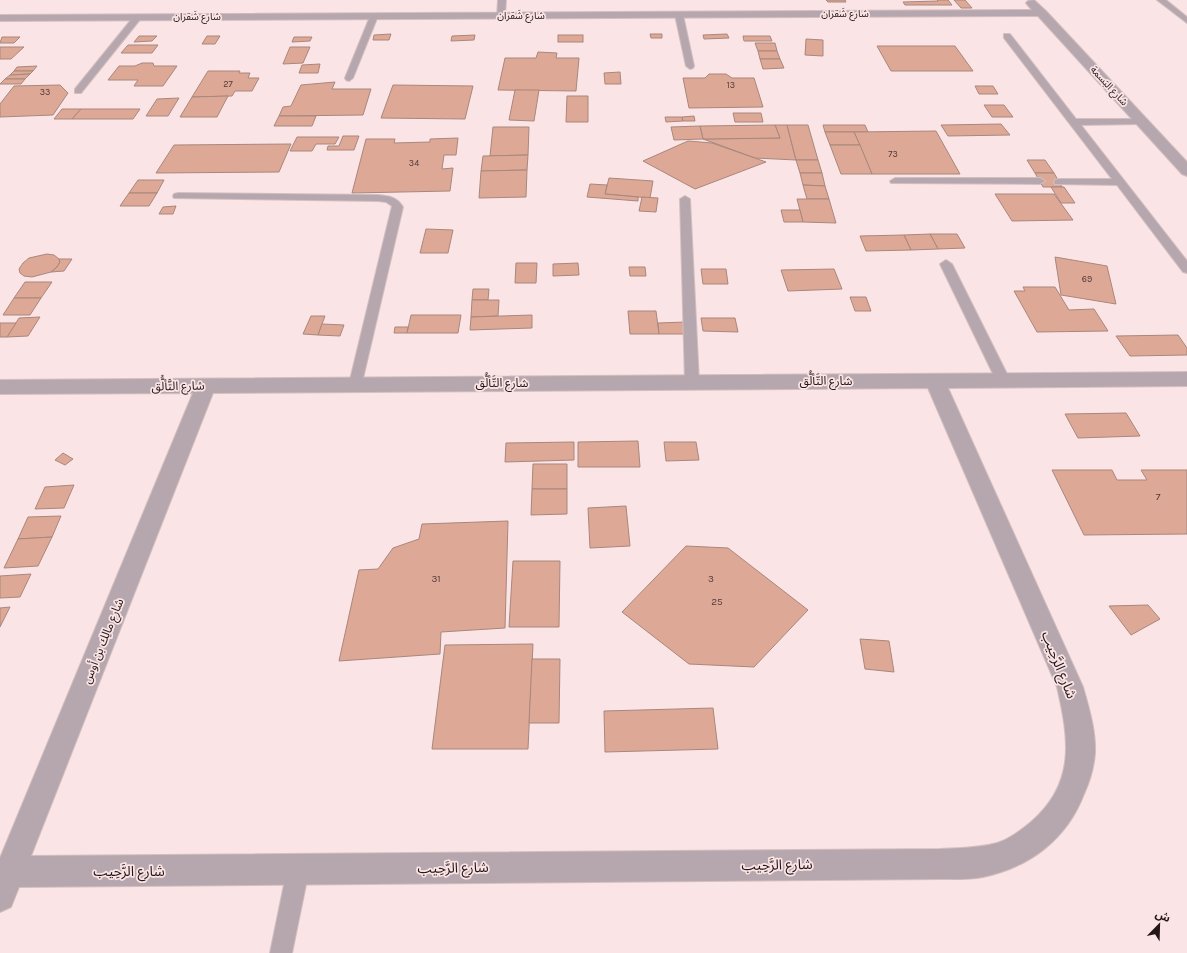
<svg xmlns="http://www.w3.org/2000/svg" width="1187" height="953" font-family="Karla,'Noto Sans Arabic',sans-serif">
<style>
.building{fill:#dea897;stroke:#a8877d}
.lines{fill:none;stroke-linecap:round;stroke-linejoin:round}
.lane-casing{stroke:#d4bfc0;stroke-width:2}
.street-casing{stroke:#d4bfc0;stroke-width:2}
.lane{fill:#b6a7ae;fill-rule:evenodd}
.street{fill:#b6a7ae;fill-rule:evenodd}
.labels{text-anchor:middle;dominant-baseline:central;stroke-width:3.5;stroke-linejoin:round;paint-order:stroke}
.far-number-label{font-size:9px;fill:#523a37}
.far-street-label{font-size:10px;fill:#231617;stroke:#fbe4e5}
.number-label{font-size:10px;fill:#523a37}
.street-label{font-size:12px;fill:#231617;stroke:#fbe4e5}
.near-street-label{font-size:14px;fill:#231617;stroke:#fbe4e5}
</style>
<rect width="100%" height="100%" fill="#fbe4e5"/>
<g class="building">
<path d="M826 0H845L846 2H828Z"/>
<path d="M937 0H948L952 5H905L903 2 938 1Z"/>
<path d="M954 0H965L972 8H961Z"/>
<path d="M391 34 389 40H373L374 35Z"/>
<path d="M650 34H662V38H651Z"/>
<path d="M727 34 729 38 704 39 703 35Z"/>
<path d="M475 35 474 40 451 41 452 36Z"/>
<rect x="558" y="35" width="25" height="7"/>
<path d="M139 36H157L152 41 134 42Z"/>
<path d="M207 36H220L215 44H202Z"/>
<path d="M743 36H770L772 41H744Z"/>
<path d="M2 37H20L14 43H0Z"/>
<path d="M294 37H312L310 41 292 42Z"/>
<path d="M806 39 823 40V56L805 55Z"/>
<path d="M755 43H775L777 51H758Z"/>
<path d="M128 45H158L152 53H121Z"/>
<path d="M877 46H955L973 71H891Z"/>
<path d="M0 47H24L11 59H0Z"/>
<path d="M290 47H310L303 63 283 64Z"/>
<path d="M758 51H777L780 59H760Z"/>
<path d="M538 52 557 53 556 58H579L576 91 498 90 505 58H536Z"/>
<path d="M760 59H780L784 68 763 69Z"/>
<path d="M142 63H153L154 66H177L163 86H134L138 80H108L119 66H135Z"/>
<path d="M320 64 318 73H299L302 65Z"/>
<path d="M37 66 33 71H14L17 67Z"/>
<path d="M14 71H33L30 74 10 75Z"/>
<path d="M208 71H240L239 73H250L248 78H259L252 91H235L232 96 192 97Z"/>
<path d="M620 72 621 84H605L604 73Z"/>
<path d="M30 74 25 79H5L10 75Z"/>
<path d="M709 74H726L732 78H754L763 107 689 108 683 78H705Z"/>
<path d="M5 79H25L21 84H0Z"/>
<path d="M335 82 332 89H371L363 115 279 116 283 107 291 106 301 85Z"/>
<path d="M60 85 68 93 53 115 0 117V104L14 86Z"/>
<path d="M393 85 473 86 465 119 381 118Z"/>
<path d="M975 86H993L998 94H979Z"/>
<path d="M515 90H539L534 121 509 120Z"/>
<path d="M228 96 217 117H180L192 97Z"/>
<path d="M567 96H588V122H566Z"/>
<path d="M179 98 168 116H146L157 99Z"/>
<path d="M984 105H1004L1013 117H992Z"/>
<path d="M62 109H81L72 119H54Z"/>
<path d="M81 109H140L133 119H72Z"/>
<path d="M733 113H761L763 122H735Z"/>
<path d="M279 116H316L312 126H274Z"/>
<path d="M694 116 695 121H683L682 117Z"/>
<path d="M665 117H682L683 121 666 122Z"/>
<path d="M1001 124 1010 135 948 136 941 125Z"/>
<path d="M775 125H787L796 160 755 158 703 139 780 138Z"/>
<path d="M775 125 780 138 703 139 700 126Z"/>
<path d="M787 125H808L818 160H796Z"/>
<path d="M823 125H865L868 132H825Z"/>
<path d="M700 126 703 139 674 140 671 127Z"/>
<path d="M493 127H529L528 155 490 156Z"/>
<path d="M936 131 960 174H872L854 132Z"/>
<path d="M825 132H854L860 145H830Z"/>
<path d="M343 136H359L354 150H327L328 146H339Z"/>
<path d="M297 137H339L335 144H316L312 151H290Z"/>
<path d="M458 138 456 155H444L442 169 453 168 450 191 352 193 366 139H395L394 143 430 142V139Z"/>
<path d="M688 141 712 143 766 162 695 189 643 161Z"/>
<path d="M291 144 279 172 156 173 174 145Z"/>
<path d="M830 145H860L872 174H841Z"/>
<path d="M528 155 527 170 481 171 483 156Z"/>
<path d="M796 160H818L822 173H800Z"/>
<path d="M1027 160H1045L1054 173H1035Z"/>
<path d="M527 170 526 197 479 198 481 171Z"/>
<path d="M800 173H822L825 186 803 185Z"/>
<path d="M1035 173H1054L1062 187H1043Z"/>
<path d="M609 178 653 181 650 198 605 194Z"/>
<path d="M138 180H164L157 193H129Z"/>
<path d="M590 184 607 185 605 194 638 197V201L587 197Z"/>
<path d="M803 185 825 186 829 199H807Z"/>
<path d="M1051 187H1064L1075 203H1061Z"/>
<path d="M129 193H157L149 206H120Z"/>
<path d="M995 194H1054L1073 220 1012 221Z"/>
<path d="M642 197 658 198 656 212 639 211Z"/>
<path d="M797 199H829L836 223 803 222Z"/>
<path d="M176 206 173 214H159L163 207Z"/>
<path d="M781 210H800L803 222H784Z"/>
<path d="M426 229 453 230 448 253H420Z"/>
<path d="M930 234H957L965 248 938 249Z"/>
<path d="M930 234 938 249 911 250 904 235Z"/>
<path d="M904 235 911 250 866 251 860 236Z"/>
<path d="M47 254 54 255 59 259 60 262 57 267 51 272 32 277 24 276 20 273 19 269 23 263 29 258Z"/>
<path d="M1055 257 1107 266 1116 304 1061 295Z"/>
<path d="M59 259H72L64 271 51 272 57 267 60 262Z"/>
<path d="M516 263H537L536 283H515Z"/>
<path d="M578 263 579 275 553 276V264Z"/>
<path d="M629 267H645L646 276H630Z"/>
<path d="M701 269H726L728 284H703Z"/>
<path d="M834 269 842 289 788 291 781 270Z"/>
<path d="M25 282H52L41 298H14Z"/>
<path d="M1023 287H1055L1069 310 1094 309 1108 331 1037 332 1014 291H1025Z"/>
<path d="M473 289H489L488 300H472Z"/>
<path d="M850 297H866L871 311H855Z"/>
<path d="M14 298H41L30 315H3Z"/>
<path d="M472 300H499L498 316 471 317Z"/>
<path d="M628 311H656L659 334H630Z"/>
<path d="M411 315H461L458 333H407Z"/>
<path d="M532 315V328L470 330 471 317Z"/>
<path d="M311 316H325L318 335 303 334Z"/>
<path d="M40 317 28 336 7 337 19 318Z"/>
<path d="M701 318H735L738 332 703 331Z"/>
<path d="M686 322 687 334H659L658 323Z"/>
<path d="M0 323H16L7 337H0Z"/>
<path d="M322 324 344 325 340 336 318 335Z"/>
<path d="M395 327H408L407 333H394Z"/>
<path d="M1178 335 1187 348V355L1130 356 1116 336Z"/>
<path d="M1126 413 1140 436 1078 438 1065 414Z"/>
<path d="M638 441 640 467H578V442Z"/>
<path d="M574 442V460L505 462 506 443Z"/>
<path d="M664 442H696L699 460 666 461Z"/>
<path d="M63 453 73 459 65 465 55 460Z"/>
<path d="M533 464H567V489H532Z"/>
<path d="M1052 470H1112L1117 480H1147L1141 470H1187V534L1084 535Z"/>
<path d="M74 485 64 508 35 509 45 487Z"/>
<path d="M532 489H567V514L531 515Z"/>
<path d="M626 506 630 546 590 548 588 508Z"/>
<path d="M61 516 52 537 18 539 28 517Z"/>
<path d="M508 521 505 628 441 632 440 654 339 661 359 570 378 569 393 548 419 539 422 524Z"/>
<path d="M52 537 38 566 4 568 18 539Z"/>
<path d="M686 546 728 548 808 610 754 667 689 664 622 612Z"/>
<path d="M513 561H560L559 627H509Z"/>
<path d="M31 574 20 597 0 598V576Z"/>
<path d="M1148 605 1160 619 1131 635 1109 606Z"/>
<path d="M10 607 0 627V608Z"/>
<path d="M860 639 889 641 894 672 865 669Z"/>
<path d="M533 644 528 749H432L445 645Z"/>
<path d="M532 659H560L559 723H529Z"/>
<path d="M713 708 718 749 605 752 604 711Z"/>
</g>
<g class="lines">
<defs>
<g id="lane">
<path d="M498 0H506L505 16 501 18 497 16Z"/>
<path d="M1157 0H1166L1187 17V23Z"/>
<path d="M676 13 683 15 694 66 693 68 690 69 686 66 675 15Z"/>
<path d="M371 14 378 16 353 78 349 81 346 80 345 78Z"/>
<path d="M135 15 142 17 81 93H75V89Z"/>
<path d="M1004 34H1010L1076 119H1144L1146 121 1141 124 1081 125 1187 261V273L1183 272 1117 185 1055 184 1054 182 1055 180 1059 179H1112L1004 38Z"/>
<path d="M895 178H1040L1045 181 1040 184 891 183 890 181Z"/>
<path d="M178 193 378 195C389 196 397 197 403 207L361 387 356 389 351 387 349 384 392 206 386 202 378 201 174 198 173 196 174 194Z"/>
<path d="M685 196 690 199 699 382 697 385 692 387 687 385 685 382 680 199Z"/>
<path d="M946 260 952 264 1010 380 1008 383 1003 385 998 383 996 380 940 264Z"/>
<path d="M298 859 305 863 309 870 292 953H270L287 870 291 863Z"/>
</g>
<g id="street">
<path d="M1034 0 1046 11 1187 162V176L1182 174 1038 16 0 21V15L1032 10 1026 3 1028 1Z"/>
<path d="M1187 372V386L948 388 1083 687C1089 708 1096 731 1095 753 1094 767 1090 781 1084 794 1067 839 1030 867 983 877 969 880 954 879 940 879L19 887 11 907 0 912V858L193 393 0 394V380ZM928 388 1057 687C1069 739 1076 783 1031 822 1021 830 1010 839 997 843 978 848 960 848 940 849L31 856 213 393Z"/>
</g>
</defs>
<use href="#lane" class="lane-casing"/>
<use href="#street" class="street-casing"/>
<use href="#lane" class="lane"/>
<use href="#street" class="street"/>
</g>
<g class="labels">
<g class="far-number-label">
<text x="228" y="84">27</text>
<text x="731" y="85">13</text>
<text x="45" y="92">33</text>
<text x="893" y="154">73</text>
<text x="414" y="163">34</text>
<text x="1087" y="279">69</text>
</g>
<g class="far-street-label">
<text x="845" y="14">شارع شَقران</text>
<text x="521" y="16">شارع شَقران</text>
<text x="197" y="17">شارع شَقران</text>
<text transform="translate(1109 86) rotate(47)">شارع البَسمة</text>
</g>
<g class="number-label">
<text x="1158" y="497">7</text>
<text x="436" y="579">31</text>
<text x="711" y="579">3</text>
<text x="717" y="602">25</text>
</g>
<g class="street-label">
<text x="826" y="381">شارع التَّألُّق</text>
<text x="502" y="383">شارع التَّألُّق</text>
<text transform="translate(178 386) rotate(-1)">شارع التَّألُّق</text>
<text transform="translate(103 641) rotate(-68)">شارع مالِك بن أوس</text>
</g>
<g class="near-street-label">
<text transform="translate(1059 665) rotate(68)">شارع الرَّحِيب</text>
<text transform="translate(777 865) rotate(-1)">شارع الرَّحِيب</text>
<text transform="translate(453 868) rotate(-1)">شارع الرَّحِيب</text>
<text x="129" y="871">شارع الرَّحِيب</text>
</g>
</g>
<g transform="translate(1159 925) rotate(23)" stroke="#fbe4e5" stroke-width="3" paint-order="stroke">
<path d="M0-3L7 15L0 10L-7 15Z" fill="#231617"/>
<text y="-6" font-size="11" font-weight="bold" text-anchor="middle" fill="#231617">ش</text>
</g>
</svg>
